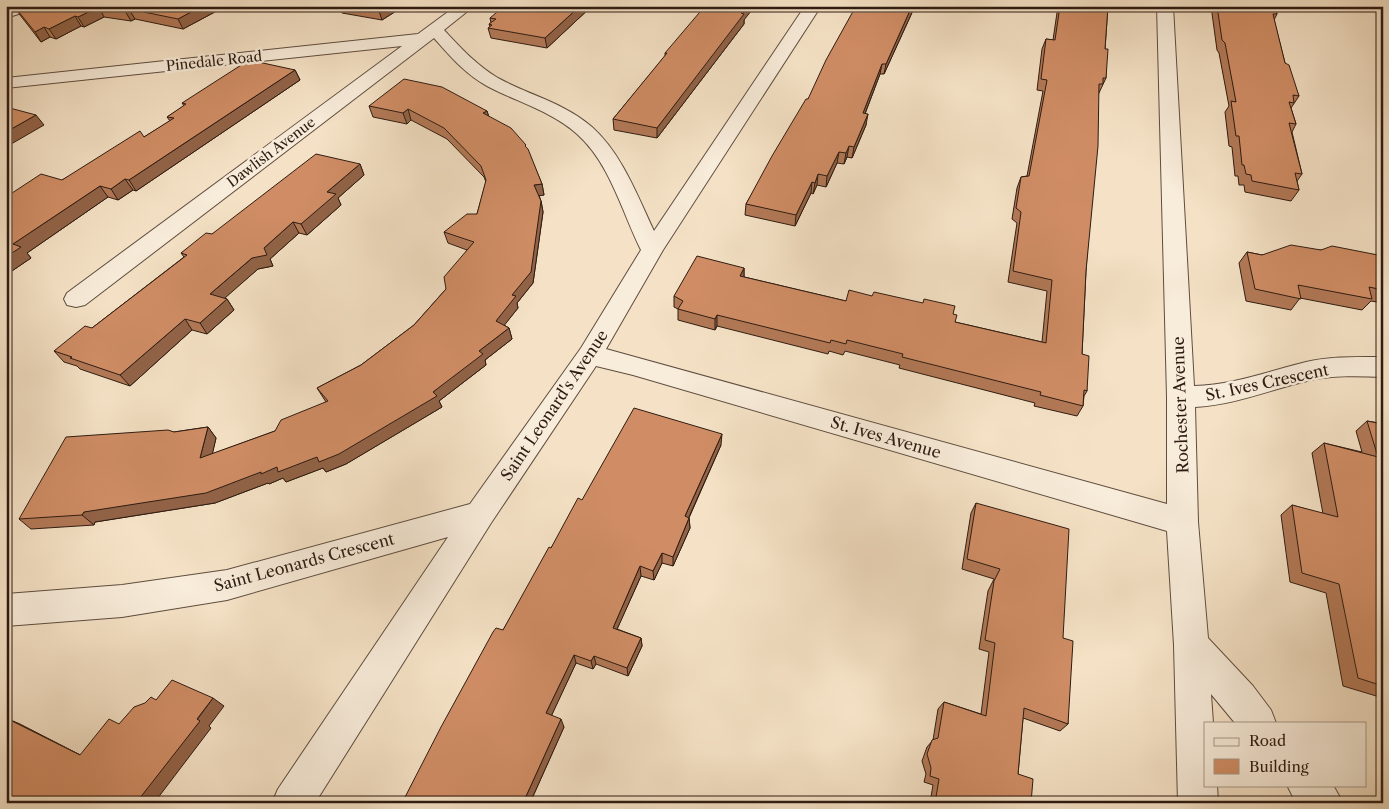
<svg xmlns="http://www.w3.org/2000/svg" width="1389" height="809" font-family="'Libre Caslon Text',serif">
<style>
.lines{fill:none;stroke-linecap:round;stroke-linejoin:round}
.minor-casing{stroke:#5f4d3f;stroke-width:2}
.minor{fill:#f8ecda;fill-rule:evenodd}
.wall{fill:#b37957;stroke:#2d1b12}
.shaded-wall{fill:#926347;stroke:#2d1b12}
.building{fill:#d08d65;stroke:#2d1b12}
.labels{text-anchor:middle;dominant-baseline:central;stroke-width:5;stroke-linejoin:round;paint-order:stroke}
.far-street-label{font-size:14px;fill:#2d1b12;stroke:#f8ecda}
.street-label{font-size:16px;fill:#2d1b12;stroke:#f8ecda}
</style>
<rect width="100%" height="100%" fill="#f5e2c6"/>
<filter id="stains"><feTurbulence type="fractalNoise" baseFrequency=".004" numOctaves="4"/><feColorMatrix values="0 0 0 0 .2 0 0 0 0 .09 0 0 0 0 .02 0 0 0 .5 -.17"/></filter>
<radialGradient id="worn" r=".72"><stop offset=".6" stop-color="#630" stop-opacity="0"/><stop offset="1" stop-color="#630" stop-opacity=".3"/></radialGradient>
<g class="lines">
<defs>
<g id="minor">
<path d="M12 6H37L34 9 6 18V8Z"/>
<path d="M456 6H474L444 30C461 48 476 65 498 78 529 95 565 103 592 127 622 154 637 195 654 231L805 6H821L663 250 606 349 1167 504V397L1157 6H1173L1194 386C1233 385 1269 371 1306 362 1331 356 1358 357 1383 357V377C1358 376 1331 375 1307 381 1269 390 1234 405 1195 407L1198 522 1208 638 1253 686 1271 710 1276 723H1235L1211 694 1213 723H1205V785H1217L1218 803H1178L1174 645 1167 531 633 375 596 366 491 523 315 803H272L278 789 448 537 227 600 122 617 6 626V594L122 585 227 570 470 504 581 348 641 250C622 212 610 163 577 134 551 111 517 102 487 86 465 74 450 56 434 38L85 305 76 307 67 305 64 299 67 293 402 46 6 88V78L418 34Z"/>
<path d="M1287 785H1333L1343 803H1296Z"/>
</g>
</defs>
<use href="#minor" class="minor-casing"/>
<use href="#minor" class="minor"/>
</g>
<g class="wall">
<path d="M14 6H226L183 29 135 19 131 21 104 17 84 27 81 26 56 39 50 37 41 42 20 15Z"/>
<path d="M340 6H404L382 20 342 13Z"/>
<path d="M592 6 547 48 491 38 488 28 490 27 489 24 491 23 490 18Z"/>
<path d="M915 6 884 74H880L865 114 866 125 852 158 847 157 844 164 837 163 826 187 817 185 813 194 811 193 795 226 745 215 746 204 808 99Z"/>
<path d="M1058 6H1108L1105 49 1106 78 1098 95 1086 271 1082 354 1087 391 1084 396 1083 406 1077 416 1034 406 1035 403 899 368 900 365 845 351 843 355 829 351 828 354 717 326 715 330 678 320V309L674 307V296L744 268V277L846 301 953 314 955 322 1042 342 1047 291 1008 282 1017 223 1012 219 1017 188 1021 177 1027 176 1043 91 1037 90 1042 49 1046 39 1053 40Z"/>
<path d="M1211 6H1275L1277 14 1274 20 1285 63 1299 96 1291 108 1296 124 1292 132 1302 174 1297 181 1299 190 1291 201 1245 192 1244 185H1239L1238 176H1235L1232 147 1229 146 1225 112 1229 106 1219 53 1217 50Z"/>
<path d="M744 20V24L657 138 614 130 613 119 665 56V53Z"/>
<path d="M295 70 300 80 136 191 133 190 118 200 108 197 27 253 31 258 6 275 62 180 144 137 170 121 167 117 184 106 182 103Z"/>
<path d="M369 106 487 111 489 117 527 148 542 184 544 195H539L541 201 543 212 533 283 517 303 518 308 504 325 509 328 512 339 485 360 486 365 439 401 442 407 346 464 326 472 323 468 286 482 283 478 269 484 268 483 215 503 95 522 94 525 31 529 19 519 174 432 208 427 216 438 212 454 275 431 326 402 317 388 361 365 414 325 446 289 467 250 448 243 444 232 477 214 486 182 484 177 447 139 411 120 407 124 373 117Z"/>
<path d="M360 164 364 175 338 198 341 205 307 235 299 233 270 259 273 266 258 269 224 298 227 299 234 310 207 334 192 330 130 386 80 369 77 366 64 362 54 351 92 328 184 257 181 253 212 234Z"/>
<path d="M1321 250 1383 256V303L1371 301 1362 310 1300 298 1291 310 1246 301 1239 263 1247 252 1262 255Z"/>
<path d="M1383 420V698L1343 686 1326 593 1290 582 1281 515 1292 505 1323 514 1312 453 1324 443 1362 452 1356 431 1367 421 1379 423Z"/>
<path d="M721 445 689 518 690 528 673 566 662 563 654 580 641 576 617 629 641 638 642 646 628 676 596 664 593 669 576 663 551 716 564 727 530 803H402L551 548 582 500Z"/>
<path d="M976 503 1063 638 1068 724 1060 731 1023 718 1018 774 1031 803H930L933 785 924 782 926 774 922 761 927 747 933 740 938 709 944 702 981 714 989 652 979 649 988 591 994 579 962 569 971 513Z"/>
</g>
<g class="shaded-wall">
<path d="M202 6H226L183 29 178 19Z"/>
<path d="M386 6H404L382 20 379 11Z"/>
<path d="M580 6H592L547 48 545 38Z"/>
<path d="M748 6H755L744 20V24L657 138V128Z"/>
<path d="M912 6H915L884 74 886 64Z"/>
<path d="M99 7 104 17 84 27 78 17Z"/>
<path d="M129 9 135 19 131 21 125 11Z"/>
<path d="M75 16 81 26 56 39 49 29Z"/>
<path d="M44 27 50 37 41 42 35 32Z"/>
<path d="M882 64 880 74 861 124 863 113Z"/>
<path d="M295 70 300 80 136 191 129 180Z"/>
<path d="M408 109 411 120 407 124 403 113Z"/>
<path d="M487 111 490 121 483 113Z"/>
<path d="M868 114 866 125 852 158 854 147Z"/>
<path d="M36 115 44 125 6 147V132Z"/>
<path d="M849 146 847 157 844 164 846 153Z"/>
<path d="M839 152 837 163 826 187 827 176Z"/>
<path d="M360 164 364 175 338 198 341 205 307 235 301 224 327 192Z"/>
<path d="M818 174 817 185 813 194 815 183Z"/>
<path d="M125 179 133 190 118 200 111 189Z"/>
<path d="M812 182 811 193 795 226 796 215Z"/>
<path d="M542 184 544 195 537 196 534 185Z"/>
<path d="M100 186 108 197 27 253 31 258 6 275V257L13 244Z"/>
<path d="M541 201 543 212 533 283 517 303 518 308 499 332 496 321 512 295Z"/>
<path d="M293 222 299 233 270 259 273 266 258 269 217 305 210 294 264 248Z"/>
<path d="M744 268V279L740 276Z"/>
<path d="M227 299 234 310 207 334 200 323Z"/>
<path d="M717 315V326L715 330V319Z"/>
<path d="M185 319 192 330 130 386 120 375Z"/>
<path d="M509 328 512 339 485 360 486 365 439 401 442 407 346 464 326 472 323 468 286 482 283 478 269 484 268 483 215 503 95 522 94 525 82 515 84 512 433 392 479 351Z"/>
<path d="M208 427 216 438 209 469 200 458Z"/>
<path d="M722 434 721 445 685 526V516Z"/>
<path d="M689 518 690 528 673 566V557Z"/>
<path d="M662 553V563L654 580 653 571Z"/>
<path d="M640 566 641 576 614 636 613 628Z"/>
<path d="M641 638 642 646 628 676 627 668Z"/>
<path d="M574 655 576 663 549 721 546 713Z"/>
<path d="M594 656 596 664 593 669 591 661Z"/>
<path d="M213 698 224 706 209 726 211 728 154 803H136Z"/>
<path d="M6 718 20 724 94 762Z"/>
<path d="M561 719 564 727 530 803H523Z"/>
</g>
<g class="building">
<path d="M14 6H202L178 19 129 9 125 11 99 7 78 17 75 16 49 29 44 27 35 32Z"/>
<path d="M355 6H386L379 11Z"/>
<path d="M504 6H580L545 38 488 28 492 25 489 24 496 19 490 18Z"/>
<path d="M705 6H748L741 13 744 14 657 128 613 119 667 53H665Z"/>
<path d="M856 6H912L886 64H882L863 113 868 114 854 147 849 146 846 153 839 152 827 176 818 174 815 183 812 182 796 215 746 204 772 156 806 99H808L826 60Z"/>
<path d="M1060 6H1108L1105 49H1108L1106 78H1103V84H1099L1098 146 1086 271 1082 354 1089 356 1087 391 1084 390 1083 406 1040 395 1041 392 902 357 903 354 847 340 846 344 831 340 830 343 717 315 715 319 678 309 683 301 674 296 697 256 744 268 740 276 846 301 849 290 872 296 874 292 923 303 924 299 955 306 953 314 957 315 955 322 1046 343 1052 280 1013 271 1021 212 1016 208 1021 177 1029 176 1047 80 1041 79 1046 39 1055 40Z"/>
<path d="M1217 6H1275L1277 14H1273L1285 63 1289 65 1299 96 1293 95 1294 103 1289 102 1296 124 1289 123 1302 174 1295 173 1299 190 1252 181 1251 175 1246 174 1244 165H1242L1239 136H1236L1231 101 1236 102 1225 43 1222 40Z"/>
<path d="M249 60 295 70 129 180 125 179 111 189 100 186 13 244 21 247 6 257V197L41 174 62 180 140 131 144 137 174 118 167 117 186 104 182 103Z"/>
<path d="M404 79 442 87 487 111 483 113 511 128 526 145 525 146 528 149 542 184 534 185 541 201 531 272 512 295 516 296 496 321 509 328 479 351 483 354 433 392 437 396 339 454 319 462 317 457 278 472 277 467 261 474V472L206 493 84 512 82 515 19 519 66 437 168 430 174 432 208 427 200 458 275 431 281 420 328 401 317 388 361 365 414 325 446 289 444 277 474 242 444 232 467 214H477L486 180 481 166 444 128 408 109 403 113 369 106Z"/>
<path d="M6 107 36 115 6 132Z"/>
<path d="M316 154 360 164 327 192 336 194 301 224 293 222 264 248 267 255 252 258 210 294 227 299 200 323 185 319 120 375 70 358 72 357 54 351 85 326 92 328 187 255 181 253 206 233 212 234Z"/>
<path d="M1291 245 1321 250 1332 246 1383 256V290L1369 287 1372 299 1298 285 1301 299 1255 289 1247 252 1262 255Z"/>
<path d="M634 408 722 434 685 516 689 518 673 557 662 553 653 571 640 566 613 628 641 638 627 668 594 656 591 661 574 655 546 713 561 719 523 803H402L441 727 493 632 496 628 503 630 549 547 551 548 578 498 582 500Z"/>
<path d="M1367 421 1383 424V686L1358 678 1339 584 1302 573 1292 505 1338 517 1324 443 1378 457Z"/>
<path d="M976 503 1069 529 1063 638 1073 641 1068 724 1024 708 1018 774 1033 779 1031 803H935L939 779 930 776 931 768 927 754 932 740 938 738 944 702 986 716 995 643 985 640 994 581 1000 569 967 559Z"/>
<path d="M172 680 213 698 197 719 200 721 136 803H6V718L80 755 109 719 119 724 134 707 145 703 151 697 156 700Z"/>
</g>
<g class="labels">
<g class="far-street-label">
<text transform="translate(214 61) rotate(-6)">Pinedale Road</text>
<text transform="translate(271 152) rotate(-37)">Dawlish Avenue</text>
</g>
<g class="street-label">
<text transform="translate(1267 382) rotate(-12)">St. Ives Crescent</text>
<text transform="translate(554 405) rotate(-56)">Saint Leonard's Avenue</text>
<text transform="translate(1180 405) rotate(-92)">Rochester Avenue</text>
<text transform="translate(886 437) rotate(16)">St. Ives Avenue</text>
<text transform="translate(304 562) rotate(-15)">Saint Leonards Crescent</text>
</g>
</g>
<rect width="1389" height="809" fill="none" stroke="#f5e2c6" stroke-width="25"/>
<rect x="8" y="8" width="1374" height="794" fill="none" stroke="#2d1b12" stroke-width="2.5"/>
<rect x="12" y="12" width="1364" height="784" fill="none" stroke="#2d1b12"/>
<rect x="1204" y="722" width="162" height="65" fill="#f8ecda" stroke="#a7988a"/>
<rect x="1214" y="738" width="25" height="8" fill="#f8ecda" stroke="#a7988a"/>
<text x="1249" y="746" font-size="15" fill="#2d1b12">Road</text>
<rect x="1214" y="759" width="25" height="15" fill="#d08d65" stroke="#a7988a"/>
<text x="1249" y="772" font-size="15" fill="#2d1b12">Building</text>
<rect width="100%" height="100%" filter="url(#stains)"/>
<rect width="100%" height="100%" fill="url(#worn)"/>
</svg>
